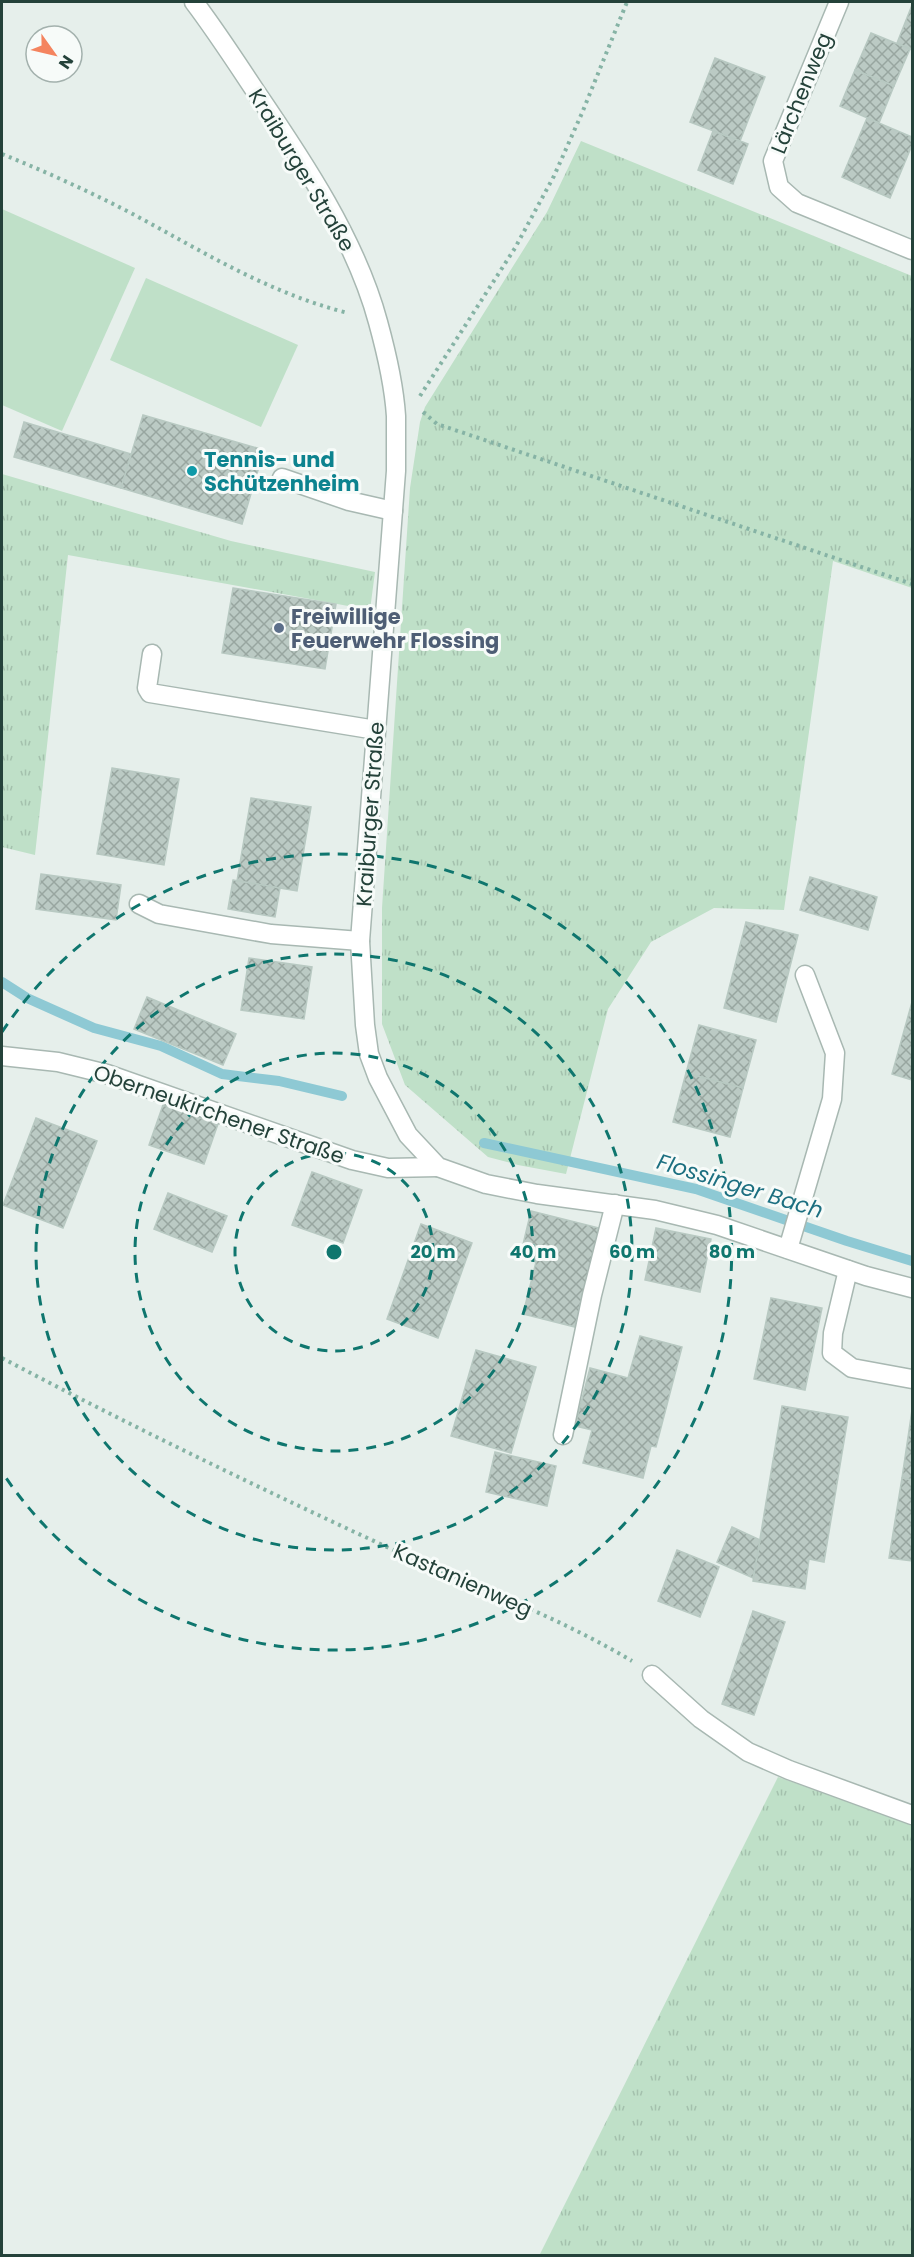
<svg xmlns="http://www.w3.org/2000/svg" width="914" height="2257" font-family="Poppins,sans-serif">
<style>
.grass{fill:url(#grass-tufts)}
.pitch{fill:#bfe0c8}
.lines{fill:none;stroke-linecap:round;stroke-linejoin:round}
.stream{stroke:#8ec9d4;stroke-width:10}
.building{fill:url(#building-cross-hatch);stroke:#b8c9c2;stroke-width:1.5}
.lane-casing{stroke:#a8b8b2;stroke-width:21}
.street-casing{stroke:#a8b8b2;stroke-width:21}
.path{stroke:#86b3a5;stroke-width:4;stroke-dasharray:3 4.5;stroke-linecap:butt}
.lane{stroke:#fff;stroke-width:18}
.street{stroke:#fff;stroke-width:18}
.ring{fill:none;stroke:#0f766e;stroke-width:3;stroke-dasharray:10 8}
.culture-dot{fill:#0f9aa8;stroke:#f7fbf9;stroke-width:2}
.service-dot{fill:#5c6f8a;stroke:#f7fbf9;stroke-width:2}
.labels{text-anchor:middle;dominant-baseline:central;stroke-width:6;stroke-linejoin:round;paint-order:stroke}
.street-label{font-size:21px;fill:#24423a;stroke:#f7fbf9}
.culture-label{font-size:21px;font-weight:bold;fill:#0d838f;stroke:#f7fbf9;text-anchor:start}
.service-label{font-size:21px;font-weight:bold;fill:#4e5e75;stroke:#f7fbf9;text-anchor:start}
.water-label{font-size:22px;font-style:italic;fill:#1c6f80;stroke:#f7fbf9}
.centre{fill:#0f766e;stroke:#f7fbf9;stroke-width:3}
.ring-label{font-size:18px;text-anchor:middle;font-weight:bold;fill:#0f766e;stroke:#f7fbf9;stroke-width:6;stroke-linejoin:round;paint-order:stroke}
</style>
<defs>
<pattern id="grass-tufts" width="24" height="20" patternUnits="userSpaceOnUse" patternTransform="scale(1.5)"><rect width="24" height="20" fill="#bfe0c8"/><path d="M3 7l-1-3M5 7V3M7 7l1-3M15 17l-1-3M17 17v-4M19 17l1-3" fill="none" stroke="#a4c1ad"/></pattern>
<pattern id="building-cross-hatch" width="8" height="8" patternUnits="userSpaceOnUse" patternTransform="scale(1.5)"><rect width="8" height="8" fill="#bbcac4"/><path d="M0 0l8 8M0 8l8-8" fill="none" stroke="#98a6a0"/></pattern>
</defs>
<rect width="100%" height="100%" fill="#e6efeb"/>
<g class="grass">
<path d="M581 141 912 276V588L833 561 784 910 714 908 651 942 608 1009 566 1174 518 1165 488 1157 405 1085 382 1024V908L410 488 420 422 425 407 547 212Z"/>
<path d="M2 474 231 541 375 572 370 610 68 555 35 855 2 847Z"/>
<path d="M778 1777 912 1824V2255L539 2256Z"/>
</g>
<g class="pitch">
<path d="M2 209 135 268 62 431 2 405Z"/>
<path d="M146 278 298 345 261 427 110 360Z"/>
</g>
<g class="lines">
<g class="stream">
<path d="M2 982 27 998 94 1028 161 1046 222 1074 279 1081 342 1096"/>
<path d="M484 1143 696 1189 847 1241 912 1261"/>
</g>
</g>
<g class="building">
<path d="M912 5V50L897 43Z"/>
<path d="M871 33 910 49 894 86 855 70Z"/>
<path d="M715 58 765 77 740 141 690 122Z"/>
<path d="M855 70 894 86 879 123 840 106Z"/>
<path d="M867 118 912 137V145L890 198 842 177Z"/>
<path d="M713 131 748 144 733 184 698 170Z"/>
<path d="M143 415 264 450 242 524 121 488Z"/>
<path d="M24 422 131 454 121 488 14 457Z"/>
<path d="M233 588 336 604 325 669 222 653Z"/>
<path d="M112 768 179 779 164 865 97 854Z"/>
<path d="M251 798 311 807 297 891 237 881Z"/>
<path d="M41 874 121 885 116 920 36 909Z"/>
<path d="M810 877 877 897 868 930 800 910Z"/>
<path d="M233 880 280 888 275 917 228 909Z"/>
<path d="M746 922 798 935 776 1022 724 1008Z"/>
<path d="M249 958 312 967 304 1019 241 1010Z"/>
<path d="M147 997 236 1034 223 1065 134 1029Z"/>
<path d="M912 1002V1080L892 1074Z"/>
<path d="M699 1025 756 1040 743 1088 686 1073Z"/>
<path d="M686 1073 743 1088 730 1137 673 1122Z"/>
<path d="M163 1105 218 1124 204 1164 149 1145Z"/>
<path d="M36 1118 97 1141 63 1228 3 1205Z"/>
<path d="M312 1172 362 1190 343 1243 292 1225Z"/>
<path d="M168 1193 227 1216 212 1252 154 1229Z"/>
<path d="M531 1211 599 1228 575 1327 523 1314 536 1262 520 1257Z"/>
<path d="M421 1224 472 1243 438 1338 387 1319Z"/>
<path d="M656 1228 711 1239 700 1292 645 1280Z"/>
<path d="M771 1298 822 1308 805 1390 754 1379Z"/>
<path d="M640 1336 682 1347 656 1447 651 1446 643 1478 583 1463 592 1430 575 1426 590 1368 628 1378Z"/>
<path d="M476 1350 536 1367 511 1453 451 1436Z"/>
<path d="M782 1406 848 1417 824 1562 809 1559 805 1589 753 1581Z"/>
<path d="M912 1410V1480L902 1478Z"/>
<path d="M495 1452 556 1466 547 1506 486 1492Z"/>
<path d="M902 1478 912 1480V1561L889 1558Z"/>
<path d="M732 1527 760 1540 753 1578 717 1562Z"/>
<path d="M677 1550 719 1567 700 1617 658 1601Z"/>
<path d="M753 1611 785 1622 754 1715 722 1704Z"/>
</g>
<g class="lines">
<defs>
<g id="lane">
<path d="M282 478 349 501 393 511"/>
<path d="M152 654 147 688 150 693 376 730"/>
<path d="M139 904 159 914 271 934 360 941"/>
<path d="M788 1249 832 1099 835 1053 805 975"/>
<path d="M848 1270 833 1333 832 1353 852 1368 912 1379"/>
<path d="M563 1435 592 1295 615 1204"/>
</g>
<g id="street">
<path d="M194 2C216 31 236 62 256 92 303 161 356 240 378 322 386 351 394 385 396 416 396 434 396 453 396 471L360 941 365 1025 369 1054 378 1078 408 1135 438 1167 486 1184 537 1194 655 1210 717 1225 866 1276 912 1288"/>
<path d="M839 2 773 161 779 187 797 203 912 250"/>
<path d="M2 1056 58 1062 107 1074 352 1160 388 1168 438 1167"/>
<path d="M652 1675 701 1719 748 1752 789 1770 912 1815"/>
</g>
</defs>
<use href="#lane" class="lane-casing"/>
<use href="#street" class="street-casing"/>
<g class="path">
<path d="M2 154C44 171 86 190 127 211 201 250 265 292 348 313"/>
<path d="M420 396 515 248 554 176 582 113 627 2"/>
<path d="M423 412 437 424 912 584"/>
<path d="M2 1358C129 1425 259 1488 389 1548 471 1585 555 1615 632 1661"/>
</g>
<use href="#lane" class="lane"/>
<use href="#street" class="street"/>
</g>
<g class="ring">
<circle cx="334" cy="1252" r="99"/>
<circle cx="334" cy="1252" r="199"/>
<circle cx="334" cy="1252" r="298"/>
<path d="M2 1032A398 398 0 1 1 2 1472"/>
</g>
<circle class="culture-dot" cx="192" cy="471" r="6"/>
<circle class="service-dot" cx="279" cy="628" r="6"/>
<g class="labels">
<g class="street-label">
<text transform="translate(801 93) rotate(-68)">Lärchenweg</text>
<text transform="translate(302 170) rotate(59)">Kraiburger Straße</text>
<text transform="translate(370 814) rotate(-86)">Kraiburger Straße</text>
<text transform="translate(219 1114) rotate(19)">Oberneukirchener Straße</text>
<text transform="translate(463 1580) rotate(24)">Kastanienweg</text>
</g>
<g class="culture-label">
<text x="204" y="459">Tennis- und<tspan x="204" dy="24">Schützenheim</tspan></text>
</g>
<g class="service-label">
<text x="291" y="616">Freiwillige<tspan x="291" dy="24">Feuerwehr Flossing</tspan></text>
</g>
<g class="water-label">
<text transform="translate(740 1186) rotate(17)">Flossinger Bach</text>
</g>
</g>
<circle cx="334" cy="1252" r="9" class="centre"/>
<g class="ring-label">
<text x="433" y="1258">20 m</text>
<text x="533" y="1258">40 m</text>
<text x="632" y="1258">60 m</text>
<text x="732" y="1258">80 m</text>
</g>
<rect width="914" height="2257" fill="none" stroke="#24423a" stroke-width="6"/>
<g transform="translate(54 54) rotate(124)"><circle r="28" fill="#f7fbf9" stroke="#a3b1ad" stroke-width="1.5"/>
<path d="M0-4.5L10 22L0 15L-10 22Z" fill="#f4845f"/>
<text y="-9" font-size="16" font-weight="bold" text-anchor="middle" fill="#24423a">N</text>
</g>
</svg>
